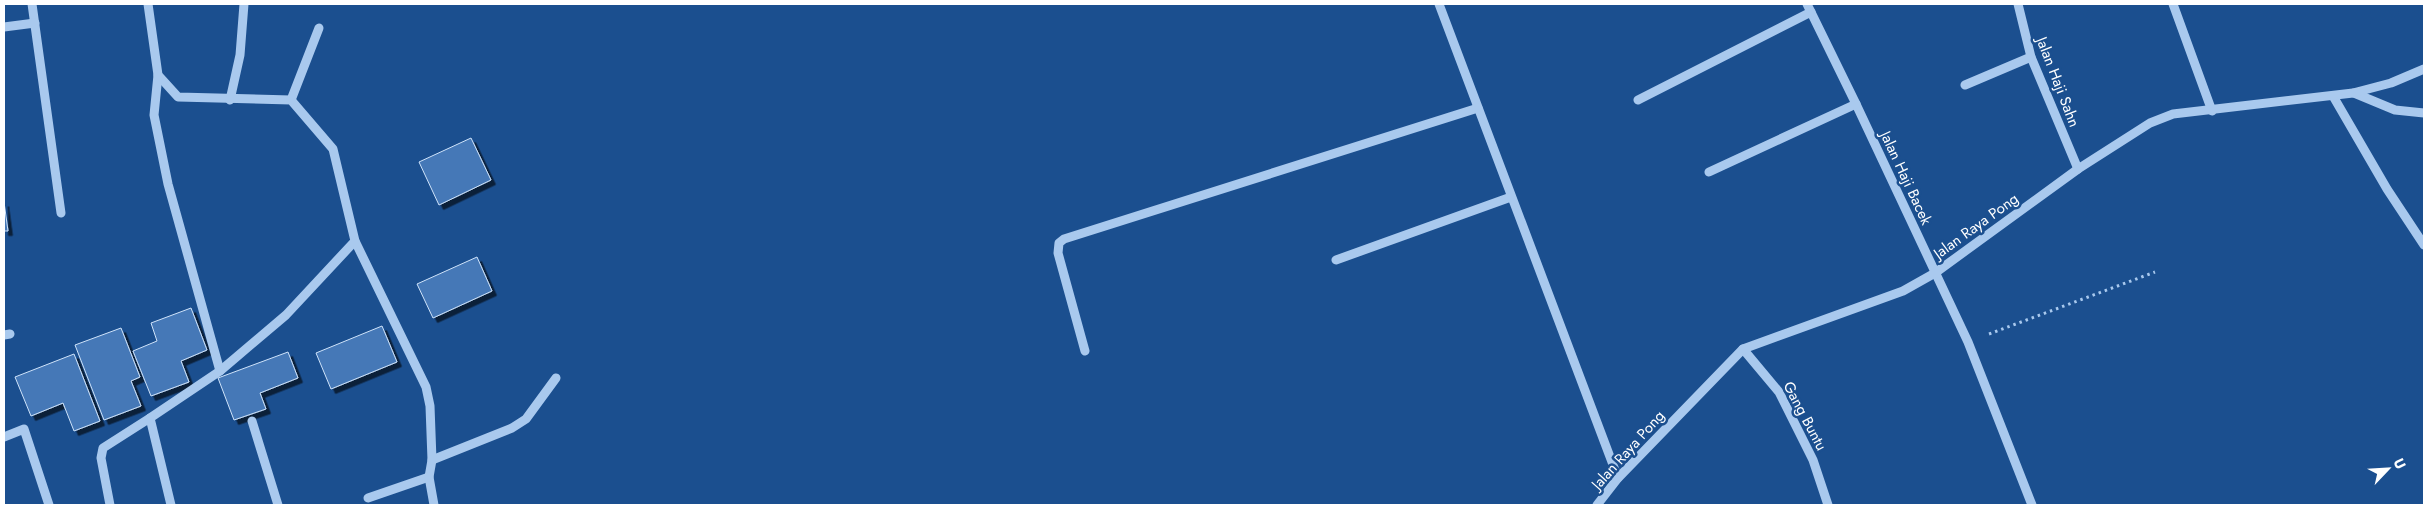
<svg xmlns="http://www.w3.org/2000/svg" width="2428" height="509" font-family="Jost,sans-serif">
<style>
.building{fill:#4478b7;stroke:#cfe3fa;filter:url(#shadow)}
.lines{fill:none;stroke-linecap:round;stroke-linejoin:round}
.path{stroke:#a9c9ee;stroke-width:3;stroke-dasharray:2.5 4;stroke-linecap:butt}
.minor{stroke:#a9c9ee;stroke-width:9}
.labels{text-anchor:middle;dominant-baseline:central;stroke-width:5;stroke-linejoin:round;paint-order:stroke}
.street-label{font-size:15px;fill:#fff;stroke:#1b4f8f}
</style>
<defs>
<filter id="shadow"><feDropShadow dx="4.5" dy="4.5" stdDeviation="0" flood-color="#0009"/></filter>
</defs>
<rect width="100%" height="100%" fill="#1b4f8f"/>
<g class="building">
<path d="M471 138 491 180 439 205 419 162Z"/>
<path d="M4 202 8 231H4Z"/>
<path d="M477 257 492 291 433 318 417 284Z"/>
<path d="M191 308 207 350 181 361 189 382 151 396 133 351 157 341 151 323Z"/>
<path d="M382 326 397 362 331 389 316 353Z"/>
<path d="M121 328 140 377 131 381 141 406 104 420 75 345Z"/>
<path d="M288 352 298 378 260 393 266 409 234 420 218 378Z"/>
<path d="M74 354 100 421 74 431 63 403 31 416 15 377Z"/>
</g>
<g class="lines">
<path class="path" d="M1989 334 2155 272"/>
<g class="minor">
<path d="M32 4 61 213"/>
<path d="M148 4 158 75 178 97 291 100 333 149 355 241 426 387 430 406 432 460 429 477 434 505"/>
<path d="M1439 4 1618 478"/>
<path d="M1807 4 1856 104 1968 342 2032 505"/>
<path d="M2018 4 2031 57 2078 169"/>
<path d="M2173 4 2212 111"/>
<path d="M4 27 35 23"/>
<path d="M158 75 154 115 168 184 220 371"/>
<path d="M1965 85 2031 57"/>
<path d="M2354 93 2395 110 2424 113"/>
<path d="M2333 96 2387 189 2424 245"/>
<path d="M230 100 240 55 244 4"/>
<path d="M291 100 319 28"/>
<path d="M1638 100 1811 12"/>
<path d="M1709 172 1856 104"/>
<path d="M1336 260 1511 197"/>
<path d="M4 335 10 334"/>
<path d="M1743 349 1779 392 1813 460 1828 505"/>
<path d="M1085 351 1058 253 1059 243 1064 239 1478 108"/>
<path d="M252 421 278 505"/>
<path d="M4 437 24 429 49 505"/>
<path d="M432 460 512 428 526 419 556 378"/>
<path d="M368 498 429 477"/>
<path d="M110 505 101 458 103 448 150 418"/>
<path d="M171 505 150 418 220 371 286 315 355 241"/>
<path d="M1597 505 1618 478 1743 349 1903 291 1935 273 2078 169 2150 123 2173 114 2353 93 2391 83 2424 69"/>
</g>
</g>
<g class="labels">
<g class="street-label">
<text transform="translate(2058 82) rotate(69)">Jalan Haji Sahn</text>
<text transform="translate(1906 178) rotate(65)">Jalan Haji Bacek</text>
<text transform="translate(1976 226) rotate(-36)">Jalan Raya Pong</text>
<text transform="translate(1805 416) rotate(62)">Gang Buntu</text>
<text transform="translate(1628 450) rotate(-48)">Jalan Raya Pong</text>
</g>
</g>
<rect width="2428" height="509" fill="none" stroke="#ffffff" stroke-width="10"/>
<g transform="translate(2388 469) rotate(65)" stroke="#1b4f8f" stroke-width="4" paint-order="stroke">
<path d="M0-4L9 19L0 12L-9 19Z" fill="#ffffff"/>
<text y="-8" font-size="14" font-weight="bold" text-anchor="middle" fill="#ffffff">U</text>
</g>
</svg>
